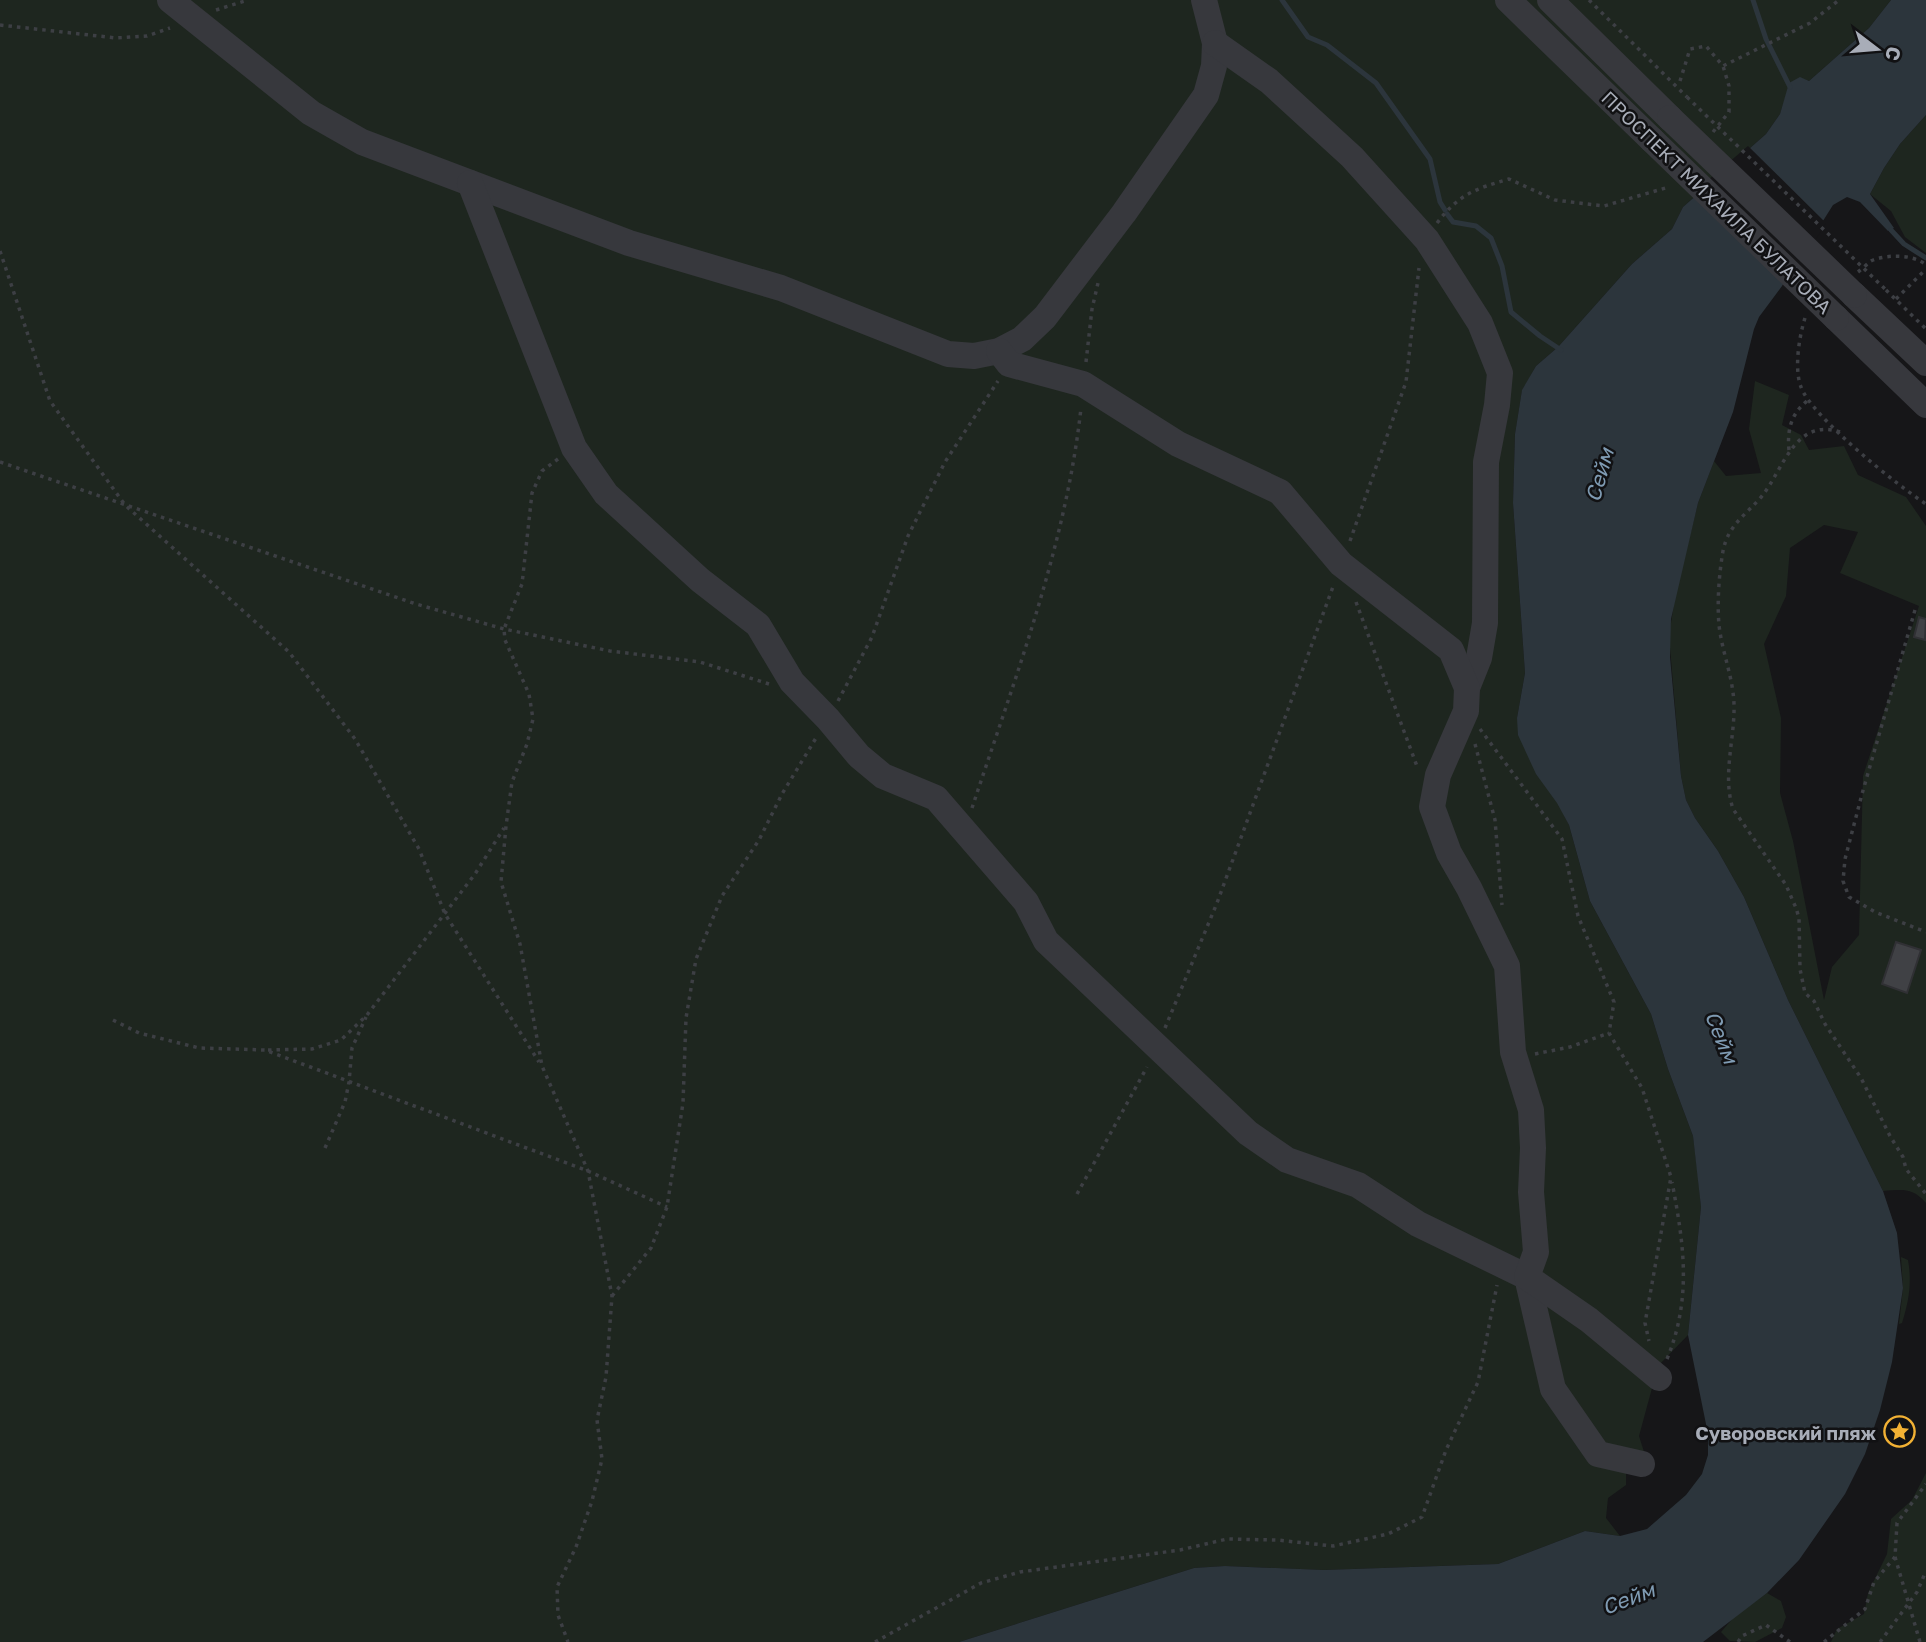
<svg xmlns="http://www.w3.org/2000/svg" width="1926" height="1642" font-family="'Golos Text',sans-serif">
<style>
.green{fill:#1e261f;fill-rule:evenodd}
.water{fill:#2c353c}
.pier{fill:#161618}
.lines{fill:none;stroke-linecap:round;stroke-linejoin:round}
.stream{stroke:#2c353c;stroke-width:5}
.building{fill:#404145;stroke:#303034;stroke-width:2}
.path{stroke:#3d3f44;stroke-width:3.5;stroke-dasharray:3.5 5;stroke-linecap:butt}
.minor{stroke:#37383d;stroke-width:26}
.path-bridge{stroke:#3d3f44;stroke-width:3.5;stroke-dasharray:3.5 5;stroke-linecap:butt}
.minor-bridge{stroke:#37383d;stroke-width:26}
.labels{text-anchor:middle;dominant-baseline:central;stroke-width:5;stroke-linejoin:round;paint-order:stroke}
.street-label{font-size:19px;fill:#a8adb8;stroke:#111113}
.poi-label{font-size:19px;font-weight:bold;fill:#a8adb8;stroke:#111113;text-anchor:end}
.water-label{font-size:21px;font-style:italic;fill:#7f9bb3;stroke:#111113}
</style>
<rect width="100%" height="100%" fill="#161618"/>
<g class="green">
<path d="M0 0H1891L1869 28 1809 81 1800 78 1790 83 1780 114 1766 134 1683 207 1672 229 1632 264 1558 347 1536 366 1522 391 1515 434 1513 503 1525 673 1517 718 1569 825 1590 901 1651 1014 1668 1069 1693 1136 1698 1176 1701 1207 1688 1335 1658 1366 1639 1436 1645 1455 1626 1469V1485L1608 1498 1606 1518 1620 1536 1585 1531 1498 1564 1324 1570 1225 1566 1194 1568 959 1642H0Z"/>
<path d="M1926 115V253L1905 237 1891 211 1870 194 1884 168 1900 144Z"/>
<path d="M1755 381 1789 395 1782 425 1801 435 1809 450 1844 446 1858 475 1906 497 1926 526V1203C1912 1187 1902 1190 1883 1191L1788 1000 1744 897 1718 851 1695 818 1686 800 1681 776 1669 636 1675 597 1698 503 1714 461 1726 476 1761 473 1749 429ZM1824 525 1858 532 1840 573 1919 606 1863 776 1859 935 1832 967 1824 1000 1793 841 1780 793 1781 718 1764 644 1786 596 1790 548Z"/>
<path d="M1901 1257 1908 1260C1912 1282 1909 1301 1902 1323L1899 1324 1903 1288Z"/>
<path d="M1926 1473V1642H1831L1837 1629 1864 1614 1868 1593 1887 1554 1891 1519 1912 1500Z"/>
<path d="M1767 1593 1781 1601 1786 1617 1782 1628 1755 1642 1730 1641 1721 1632 1734 1617Z"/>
</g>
<path class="water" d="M1891 0H1926V115L1900 144 1884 168 1870 194 1894 228 1888 231 1860 202 1847 197 1833 205 1782 286 1759 317 1754 329 1733 412 1698 503 1671 619 1670 657 1681 776 1686 800 1695 818 1718 851 1744 897 1788 1000 1883 1191 1897 1233 1903 1288 1892 1362 1880 1410 1865 1454 1845 1494 1799 1560 1767 1593 1703 1642H959L1194 1568 1225 1566 1324 1570 1498 1564 1585 1531 1620 1536 1647 1529 1686 1495 1702 1474 1708 1455V1434L1688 1335 1701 1207 1693 1136 1668 1069 1651 1014 1590 901 1569 825 1557 803 1536 774 1518 735 1517 718 1525 673 1513 503 1515 434 1522 390 1536 366 1558 347 1632 264 1672 229 1683 207 1766 134 1780 114 1789 83 1800 77 1809 81 1869 28Z"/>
<path class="pier" d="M1748 146 1826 223 1788 284 1694 192Z"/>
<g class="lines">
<g class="stream">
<path d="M1282 0 1308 37 1327 45 1376 83 1430 159 1440 202 1445 210"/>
<path d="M1753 0 1766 39 1790 87"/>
<path d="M1447 214 1453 222 1476 226 1491 238 1502 266 1511 312 1540 336 1561 350"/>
<path d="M1891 230 1904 244 1926 258"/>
</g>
</g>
<g class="building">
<path d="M1919 617 1926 619 1925 640 1914 637Z"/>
<path d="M1896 942 1921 950 1907 993 1882 984Z"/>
</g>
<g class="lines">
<g class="path">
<path d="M1589 0 1687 97"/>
<path d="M216 10 248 0"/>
<path d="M0 25 116 38 147 36 170 28"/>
<path d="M1680 81 1690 49 1706 46 1723 66 1810 23 1839 0"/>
<path d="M1713 132 1729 112V86L1723 66"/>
<path d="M1437 223C1459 194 1475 189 1509 179L1555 200 1604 206 1669 187"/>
<path d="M0 251 50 401 125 505 289 652 355 739 419 849 445 914 539 1062"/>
<path d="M1858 272C1862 269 1867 264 1871 261 1886 254 1914 254 1926 265"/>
<path d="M1886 290 1926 329"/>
<path d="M1896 299 1926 269"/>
<path d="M1805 318C1799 337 1794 369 1801 387 1811 416 1898 486 1926 504"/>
<path d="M1086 362 1092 309 1098 283"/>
<path d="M1840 432C1795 417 1783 470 1762 496 1746 515 1728 525 1723 551 1719 574 1717 602 1719 625 1722 652 1733 677 1734 704 1735 739 1722 775 1733 809L1786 885 1796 908 1799 918 1800 969 1805 993 1814 1001 1825 1024 1861 1078 1890 1136 1903 1157 1906 1169 1926 1194"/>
<path d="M1789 450C1787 430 1791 414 1807 401"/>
<path d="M558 459 542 471 532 493 522 584 504 629 505 640 529 694 533 719 527 744 512 782 506 826 501 882 520 944 542 1066 588 1171 612 1296 606 1377 597 1420 602 1459 592 1501 576 1547 557 1587 558 1615 568 1642"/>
<path d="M0 462 416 604 504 629 610 651 700 662 769 684"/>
<path d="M1350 541 1406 382 1419 268"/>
<path d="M1356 602 1418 769"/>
<path d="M1915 610 1862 794 1845 859 1843 881 1849 897 1875 912 1926 932"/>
<path d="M838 701 872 637 908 536 945 462 998 381"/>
<path d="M1480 729 1562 839 1578 916 1614 1002 1609 1033 1642 1088 1671 1177 1645 1323 1649 1341"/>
<path d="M1475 744 1495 820 1502 905"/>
<path d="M972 808C1015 678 1066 545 1081 408"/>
<path d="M113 1020 139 1033 199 1048 265 1050 588 1171 667 1207"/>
<path d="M1165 1028 1217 903 1334 584"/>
<path d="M268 1050 312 1049 341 1040 367 1015 475 874 504 828"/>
<path d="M1535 1054 1570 1047 1609 1033"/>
<path d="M325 1148 345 1102 349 1082 352 1048 366 1017"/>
<path d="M1077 1194 1147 1067"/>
<path d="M612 1296 651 1248 667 1207 683 1103 686 1018 696 959 722 896 759 840 782 794 816 738"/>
<path d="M1667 1359C1692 1298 1684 1245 1672 1182"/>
<path d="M1895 1557 1920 1642"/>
<path d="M875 1642 981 1583 1020 1572 1180 1550 1227 1539 1277 1540 1333 1546 1388 1534 1422 1517 1446 1450 1478 1382 1497 1285"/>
<path d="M1738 1642 1742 1636 1766 1625 1790 1642"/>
<path d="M1824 1642 1865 1609 1874 1582 1895 1557 1897 1523 1926 1484"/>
<path d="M1880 1642 1917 1592 1926 1571"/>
</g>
<g class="minor">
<path d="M170 0 311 113 362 142 629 243 781 288 948 354 974 356 999 351 1022 339 1045 317 1124 213 1206 95 1214 66 1215 43 1204 0"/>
<path d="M1508 0 1652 140"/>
<path d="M1550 0 1670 118"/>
<path d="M1215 43 1269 81 1352 157 1427 240 1480 323 1500 373 1497 405 1486 462 1485 623 1479 658 1467 688"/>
<path d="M470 183 574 448 606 494 700 580 758 625 792 682 828 719 859 756 883 776 936 798 1026 902 1046 941 1248 1133 1287 1160 1358 1185 1418 1224 1527 1277 1553 1389 1598 1454 1642 1464"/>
<path d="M1854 295 1926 363"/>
<path d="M1836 318 1926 405"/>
<path d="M999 351 1009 364 1083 384 1178 444 1280 492 1341 564 1451 650 1467 688 1466 711 1438 775 1432 807 1449 853 1469 888 1507 966 1513 1052 1531 1110 1533 1148 1531 1192 1536 1252 1527 1277 1589 1320 1659 1378"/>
</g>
<path class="path-bridge" d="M1687 97 1886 290"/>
<g class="minor-bridge">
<path d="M1670 118 1854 295"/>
<path d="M1652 140 1836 318"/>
</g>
</g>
<defs>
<symbol id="sight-ring" viewBox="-11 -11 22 22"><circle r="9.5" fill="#111113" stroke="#f2b134" stroke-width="1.5"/><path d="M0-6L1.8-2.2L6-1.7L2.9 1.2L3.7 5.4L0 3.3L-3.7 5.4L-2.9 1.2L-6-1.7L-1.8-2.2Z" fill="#f2b134"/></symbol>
</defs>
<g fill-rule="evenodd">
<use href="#sight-ring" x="1882" y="1414" width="35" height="35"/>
</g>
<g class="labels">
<g class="street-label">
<text transform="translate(1717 202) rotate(44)">ПРОСПЕКТ МИХАИЛА БУЛАТОВА</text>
</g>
<g class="poi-label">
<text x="1876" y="1432">Суворовский пляж</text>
</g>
<g class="water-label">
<text transform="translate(1599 475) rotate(-74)">Сейм</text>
<text transform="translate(1722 1037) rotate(68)">Сейм</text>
<text transform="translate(1628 1598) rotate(-21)">Сейм</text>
</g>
</g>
<g transform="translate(1877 49) rotate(106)" stroke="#111113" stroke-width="5" paint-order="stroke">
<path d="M0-5L12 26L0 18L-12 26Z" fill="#a8adb8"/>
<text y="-10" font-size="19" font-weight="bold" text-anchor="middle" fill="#a8adb8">С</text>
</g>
</svg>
